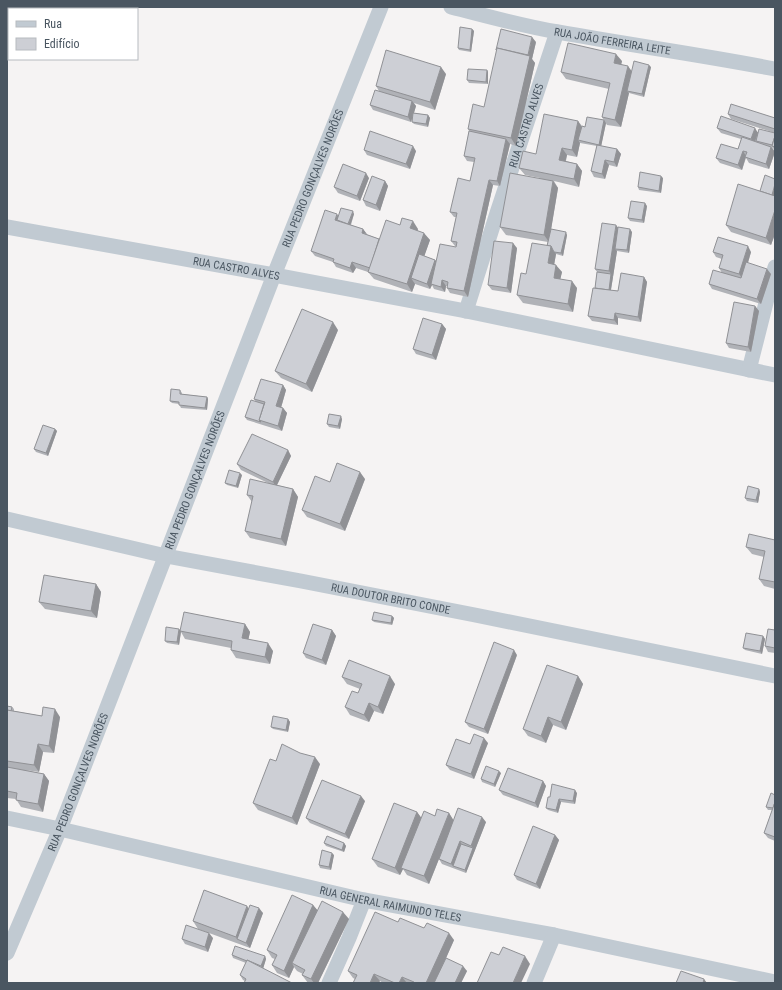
<svg xmlns="http://www.w3.org/2000/svg" width="782" height="990" font-family="'Roboto Condensed',sans-serif">
<style>
.lines{fill:none;stroke-linecap:round;stroke-linejoin:round}
.street{stroke:#c1cad2;stroke-width:15}
.wall{fill:#b0b2b7}
.shaded-wall{fill:#909195}
.building{fill:#cdcfd5;stroke:#909195}
.labels{text-anchor:middle;dominant-baseline:central;stroke-width:3;stroke-linejoin:round;paint-order:stroke}
.street-label{font-size:11px;fill:#4a5661;stroke:#fff}
</style>
<rect width="100%" height="100%" fill="#f5f3f3"/>
<g class="lines">
<g class="street">
<path id="s1" d="M451 7C487 16 522 26 558 32 630 45 703 55 775 69"/>
<path id="s2" d="M7 227 274 275 466 311 775 375"/>
<path id="s3" d="M466 311 497 213 557 32"/>
<path d="M749 370 775 267"/>
<path id="s4" d="M7 519 166 556 301 581 475 615 775 676"/>
<path id="s5" d="M7 818 60 829 364 900 554 935 775 982"/>
<path id="s6" d="M7 953 60 829 274 275 381 7"/>
<path d="M329 983 349 938 364 900"/>
<path d="M534 983 554 935"/>
</g>
</g>
<g class="wall">
<path d="M472 29 474 31 471 52 459 50 458 48Z"/>
<path d="M536 42 532 59 535 63 516 146 510 144 500 186 493 185 468 297 450 293 447 288V286H446L445 292 434 289 432 285 430 289 415 284 412 292 374 279 368 272 356 268 353 273 336 267 333 262 315 256 311 251 338 216 354 214 351 225 363 229 366 234 379 239 400 225 418 229 417 230 430 240 424 256 435 260 436 261 456 247V246H455L451 241 456 217H454L450 212 470 181 474 162 467 161 464 156 469 131 468 129Z"/>
<path d="M622 61 621 64 632 71 651 67 644 97 629 93 621 127 607 125 602 117 609 89 566 79 561 72Z"/>
<path d="M487 70 488 72V84L469 83 467 80Z"/>
<path d="M446 74 435 110 414 103 416 106 414 113 428 115 430 118 428 127 414 124 412 122V118L411 122 373 110 370 105 379 91 376 86Z"/>
<path d="M728 114 775 118V133L731 119Z"/>
<path d="M604 120 606 123 601 146 617 149 621 154 617 167 609 165 605 179 594 177 591 171 597 146 580 143 577 157 567 155 566 161 577 164 582 171 579 187 554 181 558 188 551 229 567 235 563 256 556 254 554 265 562 272 560 279 577 288 573 312 523 303 517 295 526 274 547 246 548 242 506 235 500 227 540 178 525 175 519 168 536 154 578 121 582 126 585 127Z"/>
<path d="M717 128 758 132 775 133V151L773 148 772 147 775 152 769 169 749 163 746 158 742 170 720 163 716 158 738 149 741 139 721 133Z"/>
<path d="M364 150 416 151 410 169 367 155Z"/>
<path d="M369 178 360 201 338 193 334 187Z"/>
<path d="M663 178 661 193 639 190 638 187Z"/>
<path d="M385 181 388 186 380 211 366 206 363 200Z"/>
<path d="M760 191 775 196V234L771 245 731 232 726 225Z"/>
<path d="M647 206 644 223 630 221 628 218Z"/>
<path d="M618 227 632 232 629 253 617 251 611 290 618 291 644 277 647 282 641 322 618 318V325L592 321 588 316 595 288 597 272 595 269Z"/>
<path d="M517 248 511 293 492 290 488 285Z"/>
<path d="M713 252H751L748 263 771 274 761 304 712 289 709 284 722 273 719 268 722 259 716 257Z"/>
<path d="M755 306 759 311 751 352 729 348 726 343Z"/>
<path d="M442 324 446 329 436 360 416 354 413 349Z"/>
<path d="M338 330 312 392 281 378 275 371Z"/>
<path d="M283 385 286 390 281 408H283L287 413 282 431 247 420 245 417 256 402 254 399Z"/>
<path d="M180 390 182 393V394L207 397 208 399 207 410 181 408 179 404 172 403 170 401Z"/>
<path d="M342 419 340 429 329 427 327 424Z"/>
<path d="M55 429 57 431 48 456 36 452 34 449Z"/>
<path d="M288 450 291 456 277 485 293 489 298 497 286 546 250 538 245 531 252 502 247 495 270 484 241 470 237 464Z"/>
<path d="M242 475 238 488 227 485 225 483Z"/>
<path d="M365 479 345 531 307 517 302 510 330 482Z"/>
<path d="M759 489 760 492 758 503 747 501 745 498Z"/>
<path d="M775 540V589L764 586 759 579 764 557 752 554 746 547Z"/>
<path d="M96 584 101 592 97 618 45 609 39 602Z"/>
<path d="M392 616 394 618 392 625 374 622 372 620Z"/>
<path d="M245 624 250 632 248 640 273 651 270 664 236 658 231 650V648L185 639 181 632 179 645 167 643 165 641 180 631Z"/>
<path d="M332 630 336 636 326 665 306 658 303 653Z"/>
<path d="M775 630V653L768 652 765 646Z"/>
<path d="M763 636 765 639 762 654 745 650 743 648Z"/>
<path d="M517 655 488 734 469 727 465 722Z"/>
<path d="M578 676 583 684 566 730 553 725 546 743 528 736 523 729Z"/>
<path d="M342 677 395 684 383 714 374 711 369 722 350 715 345 707 358 693 360 689 347 684Z"/>
<path d="M7 706 12 707 14 709V711L42 716 60 717 54 753 43 752 39 772 25 770 44 774 49 781 43 812 21 807 16 799 7 798Z"/>
<path d="M288 719 290 722 288 732 273 729 271 727Z"/>
<path d="M488 743 474 779 450 770 446 765 470 744Z"/>
<path d="M276 761 320 764 297 825 258 810 253 803Z"/>
<path d="M501 773 495 787 482 782 481 779Z"/>
<path d="M543 781 546 786 538 808 503 795 499 790Z"/>
<path d="M577 793 575 804 561 802 558 813 548 810 546 808 550 797Z"/>
<path d="M775 795V841L768 838 764 833 772 810H768L766 807Z"/>
<path d="M365 801 349 839 310 823 306 818Z"/>
<path d="M417 812 421 818 449 813 453 820 486 822 466 873 442 864 439 859 429 884 407 875 403 869 400 875 378 867 372 859Z"/>
<path d="M555 835 559 840 540 889 517 880 514 875Z"/>
<path d="M324 843H344L346 846 344 852 326 846Z"/>
<path d="M334 855 331 870 320 868 319 865Z"/>
<path d="M313 905 317 910 349 919 318 983H308L302 975 303 974 297 971 294 967 289 978 277 973 272 965 275 959 272 958 267 950Z"/>
<path d="M249 909 263 913 250 948 198 929 193 921Z"/>
<path d="M398 922 424 928 454 940 446 958 467 971 461 983H383L380 981 355 979 353 978 348 971Z"/>
<path d="M213 938 208 952 185 944 182 939Z"/>
<path d="M232 955 265 956 266 959 263 968 245 981 243 980 240 975 246 963 233 958Z"/>
</g>
<g class="shaded-wall">
<path d="M472 29 474 31 471 52 470 50Z"/>
<path d="M532 37 536 42 532 59 535 63 516 146 511 138Z"/>
<path d="M616 54 622 61 620 70 614 63Z"/>
<path d="M649 65 651 67 644 97 642 94Z"/>
<path d="M628 66 633 73 627 91 629 93 621 127 615 120Z"/>
<path d="M441 67 446 74 435 110 430 102Z"/>
<path d="M487 70 488 72V84L486 82Z"/>
<path d="M412 101 416 106 411 122 408 117Z"/>
<path d="M428 115 430 118 428 127 426 124Z"/>
<path d="M604 120 606 123 601 147 599 145Z"/>
<path d="M578 121 583 129 578 140 580 143 577 157 572 150Z"/>
<path d="M755 128 758 133 754 144 751 139Z"/>
<path d="M506 139 510 144 500 186 497 181Z"/>
<path d="M413 146 416 151 410 169 406 164Z"/>
<path d="M771 147 775 152 769 169 766 164Z"/>
<path d="M562 148 567 155 564 167 559 160Z"/>
<path d="M617 149 621 154 617 167 614 162Z"/>
<path d="M743 151 746 156 742 170 738 165Z"/>
<path d="M605 160 609 165 605 179 602 174Z"/>
<path d="M577 164 582 171 579 187 574 179Z"/>
<path d="M366 173 369 178 360 201 357 196Z"/>
<path d="M661 176 663 178 661 193 659 191Z"/>
<path d="M489 180 493 185 468 297 464 291Z"/>
<path d="M385 181 388 186 380 211 376 205Z"/>
<path d="M553 181 558 188 549 242 544 235Z"/>
<path d="M775 184V193L772 201 771 198Z"/>
<path d="M645 203 647 206 644 223 642 220Z"/>
<path d="M775 210V234L771 245 766 238Z"/>
<path d="M353 211 354 214 349 229 348 226Z"/>
<path d="M337 214 340 219 336 222 335 220Z"/>
<path d="M413 221 418 229 416 236 410 228Z"/>
<path d="M616 225 620 230 615 249 617 251 613 277 609 271Z"/>
<path d="M363 229 367 234 362 233Z"/>
<path d="M630 229 632 232 629 253 627 250Z"/>
<path d="M566 232 567 235 563 256 561 253Z"/>
<path d="M424 233 430 240 416 280 411 278 415 284 412 292 407 284Z"/>
<path d="M513 243 517 248 511 293 507 288Z"/>
<path d="M551 246 556 254 553 271 548 263Z"/>
<path d="M748 246 751 252 743 279 739 274Z"/>
<path d="M435 260 439 265 431 284 432 285 430 289 427 284Z"/>
<path d="M352 262 356 268 353 273 350 268Z"/>
<path d="M556 265 562 272 559 285 554 278Z"/>
<path d="M767 269 771 274 761 304 757 299Z"/>
<path d="M611 274 613 277 610 295 608 292Z"/>
<path d="M644 277 647 282 641 322 638 317Z"/>
<path d="M442 280 446 286 445 292 441 287Z"/>
<path d="M572 281 577 288 573 312 568 304Z"/>
<path d="M755 306 759 311 751 352 748 347Z"/>
<path d="M615 313 618 318V325L614 320Z"/>
<path d="M333 322 338 330 312 392 306 384Z"/>
<path d="M442 324 446 329 436 360 432 355Z"/>
<path d="M283 385 286 390 280 411 276 406Z"/>
<path d="M207 397 208 399 207 410 205 408Z"/>
<path d="M283 408 287 413 282 431 278 426Z"/>
<path d="M341 416 342 419 340 429 338 426Z"/>
<path d="M55 429 57 431 48 456 46 453Z"/>
<path d="M288 450 291 456 276 487 273 482Z"/>
<path d="M360 472 365 479 345 531 340 524Z"/>
<path d="M240 473 242 475 238 488 236 486Z"/>
<path d="M293 489 298 497 286 546 281 539Z"/>
<path d="M759 489 760 492 758 503 756 500Z"/>
<path d="M96 584 101 592 97 618 91 611Z"/>
<path d="M392 616 394 618 392 625 391 623Z"/>
<path d="M245 624 250 632 247 646 242 638Z"/>
<path d="M179 629 181 631 179 645 177 642Z"/>
<path d="M332 630 336 636 326 665 322 660Z"/>
<path d="M763 636 765 639 762 654 760 651Z"/>
<path d="M268 643 273 651 270 664 265 657Z"/>
<path d="M514 650 517 655 488 734 484 729Z"/>
<path d="M390 676 395 684 383 714 378 707Z"/>
<path d="M578 676 583 684 566 730 561 722Z"/>
<path d="M369 703 374 711 369 722 364 715Z"/>
<path d="M55 709 60 717 54 753 49 746Z"/>
<path d="M548 717 553 725 546 743 541 736Z"/>
<path d="M288 719 290 722 288 732 286 730Z"/>
<path d="M484 738 488 743 474 779 471 774Z"/>
<path d="M38 744 43 752 39 772 34 765Z"/>
<path d="M315 757 320 764 297 825 292 818Z"/>
<path d="M499 771 501 773 495 787 494 784Z"/>
<path d="M44 774 49 781 43 812 38 804Z"/>
<path d="M543 781 546 786 538 808 535 803Z"/>
<path d="M575 790 577 793 575 804 573 801Z"/>
<path d="M361 796 365 801 349 839 345 834Z"/>
<path d="M559 799 561 802 558 813 556 810Z"/>
<path d="M417 812 423 820 401 868 403 869 400 875 395 868Z"/>
<path d="M449 813 454 821 429 884 424 876Z"/>
<path d="M482 817 486 822 466 873 465 870 473 848 471 846Z"/>
<path d="M555 835 559 840 540 889 536 884Z"/>
<path d="M460 841 463 847 453 866 451 864Z"/>
<path d="M344 843 346 846 344 852 342 850Z"/>
<path d="M332 853 334 855 331 870 329 867Z"/>
<path d="M313 905 319 912 292 963 294 967 289 978 284 971Z"/>
<path d="M247 906 252 914 237 939 236 937Z"/>
<path d="M259 908 263 913 250 948 246 943Z"/>
<path d="M343 912 349 919 318 983H314L311 979Z"/>
<path d="M209 933 213 938 208 952 205 947Z"/>
<path d="M449 933 454 940 435 983H426Z"/>
<path d="M265 956 266 959 263 969 261 966Z"/>
<path d="M525 956 530 964 521 983H513Z"/>
<path d="M463 966 467 971 461 983H455Z"/>
<path d="M374 974 380 981 379 983H370Z"/>
<path d="M402 977 407 983H399Z"/>
<path d="M704 979 707 983H703Z"/>
</g>
<g class="building">
<path d="M460 27 472 29 470 50 458 48Z"/>
<path d="M501 29 532 37 528 55 497 48 496 50Z"/>
<path d="M568 43 616 54 614 63 628 66 615 120 602 117 610 83 561 72Z"/>
<path d="M497 48 530 56 511 138 468 129 473 104 484 107Z"/>
<path d="M386 50 441 67 430 102 376 86Z"/>
<path d="M634 61 649 65 642 94 627 91Z"/>
<path d="M468 69 487 70 486 82 467 80Z"/>
<path d="M375 90 412 101 408 117 370 105Z"/>
<path d="M731 104 775 118V129L728 114Z"/>
<path d="M413 113 428 115 426 124 412 122Z"/>
<path d="M544 114 578 121 572 150 562 148 559 160 577 164 574 179 519 168 523 151 536 154Z"/>
<path d="M721 116 755 128 751 139 717 128Z"/>
<path d="M587 117 604 120 599 145 578 140 582 126 585 127Z"/>
<path d="M759 129 775 133V136L772 145 756 141Z"/>
<path d="M370 131 413 146 406 164 364 150Z"/>
<path d="M469 131 506 139 497 181 489 180 464 291 447 288 448 282 442 280 441 287 431 284 440 244 456 247 457 242 451 241 457 213 450 212 458 178 470 181 475 158 464 156Z"/>
<path d="M775 136V147L772 146Z"/>
<path d="M742 137 771 147 766 164 745 157 747 152 743 151 738 165 716 158 721 144 738 149Z"/>
<path d="M597 145 617 149 614 162 605 160 602 174 591 171Z"/>
<path d="M343 164 366 173 357 196 334 187Z"/>
<path d="M640 172 661 176 659 191 638 187Z"/>
<path d="M510 173 553 181 544 235 500 227Z"/>
<path d="M765 175 775 179V184L772 195 760 191Z"/>
<path d="M372 176 385 181 376 205 363 200Z"/>
<path d="M738 184 775 196V210L766 238 726 225Z"/>
<path d="M631 201 645 203 642 220 628 218Z"/>
<path d="M341 208 353 211 348 224 337 220Z"/>
<path d="M325 210 337 214 335 220 363 229 362 233 379 239 370 268 352 262 350 268 333 262 334 259 311 251Z"/>
<path d="M402 218 413 221 410 228 424 233 407 284 368 272 386 220 400 225Z"/>
<path d="M602 223 616 225 609 271 595 269Z"/>
<path d="M618 227 630 229 627 250 615 249Z"/>
<path d="M551 229 566 232 561 253 554 252 551 246H547Z"/>
<path d="M718 237 748 246 739 274 719 268 723 255 713 252Z"/>
<path d="M494 241 513 243 507 288 488 285Z"/>
<path d="M532 243 551 246 548 263 556 265 554 278 572 281 568 304 517 295 521 273 526 274Z"/>
<path d="M419 254 435 260 427 284 411 278Z"/>
<path d="M746 262 767 269 757 299 709 284 713 270 741 278Z"/>
<path d="M597 272 611 274 609 290 595 288Z"/>
<path d="M621 273 644 277 638 317 615 313 614 320 588 316 593 288 618 291Z"/>
<path d="M734 302 755 306 748 347 726 343Z"/>
<path d="M302 309 333 322 306 384 275 371Z"/>
<path d="M423 318 442 324 432 355 413 349Z"/>
<path d="M261 379 283 385 276 406 283 408 278 426 259 420 265 402 254 399Z"/>
<path d="M171 389 180 390V394L207 397 205 408 179 405V402L170 401Z"/>
<path d="M251 400 264 404 259 420 261 422 245 417Z"/>
<path d="M329 414 341 416 338 426 327 424Z"/>
<path d="M43 425 55 429 46 453 34 449Z"/>
<path d="M252 434 288 450 273 482 237 464Z"/>
<path d="M337 463 360 472 340 524 302 510 315 476 330 482Z"/>
<path d="M229 470 240 473 236 486 225 483Z"/>
<path d="M250 479 293 489 281 539 245 531 253 496 247 495Z"/>
<path d="M748 486 759 489 756 500 745 498Z"/>
<path d="M749 534 775 540V582L759 579 765 551 746 547Z"/>
<path d="M44 575 96 584 91 611 39 602Z"/>
<path d="M184 612 245 624 242 638 268 643 265 657 231 650 232 641 180 631Z"/>
<path d="M374 612 392 616 391 623 372 620Z"/>
<path d="M313 624 332 630 322 660 303 653Z"/>
<path d="M166 627 179 629 177 642 165 641Z"/>
<path d="M768 629 775 630V648L765 646Z"/>
<path d="M746 633 763 636 760 651 743 648Z"/>
<path d="M494 642 514 650 484 729 465 722Z"/>
<path d="M349 660 390 676 378 707 369 703 364 715 345 707 352 691 358 693 362 684 342 677Z"/>
<path d="M547 665 578 676 561 722 548 717 541 736 523 729Z"/>
<path d="M7 706 12 707 11 711 7 710Z"/>
<path d="M43 707 55 709 49 746 38 744 34 765 7 761V710L42 716Z"/>
<path d="M273 716 288 719 286 730 271 727Z"/>
<path d="M474 734 484 738 471 774 446 765 456 739 470 744Z"/>
<path d="M282 744 300 753 315 757 292 818 253 803 270 759 276 761Z"/>
<path d="M486 766 499 771 494 784 481 779Z"/>
<path d="M7 767 44 774 38 804 16 800 17 793 7 791Z"/>
<path d="M508 768 543 781 535 803 499 790Z"/>
<path d="M322 780 361 796 345 834 306 818Z"/>
<path d="M552 784 575 790 573 801 559 799 556 810 546 808 548 797H550Z"/>
<path d="M771 793 775 795V802L773 808 766 807Z"/>
<path d="M775 802V837L764 833Z"/>
<path d="M394 803 417 812 395 868 372 859Z"/>
<path d="M458 808 482 817 471 846 460 841 451 864 439 859Z"/>
<path d="M437 809 449 813 424 876 401 868 424 811 435 816Z"/>
<path d="M533 826 555 835 536 884 514 875Z"/>
<path d="M327 836 344 843 342 850 324 843Z"/>
<path d="M461 844 473 848 465 870 453 866Z"/>
<path d="M322 850 332 853 329 867 319 865Z"/>
<path d="M204 890 247 906 236 937 193 921Z"/>
<path d="M292 895 313 905 284 971 272 965 277 955 267 950Z"/>
<path d="M322 901 343 912 311 979 302 975 305 970 292 963Z"/>
<path d="M250 905 259 908 246 943 237 939Z"/>
<path d="M375 912 398 922 400 918 424 928 427 923 449 933 426 983H413L414 982 402 977 399 983H395L374 974 370 983H353L357 975 348 971Z"/>
<path d="M186 925 209 933 205 947 182 939Z"/>
<path d="M235 946 265 956 261 966 247 960V961L232 955Z"/>
<path d="M503 947 525 956 513 983H477L491 952 499 955Z"/>
<path d="M446 958 463 966 455 983H434Z"/>
<path d="M247 960 292 983H244L246 979 240 975Z"/>
<path d="M681 971 704 979 703 983H676Z"/>
</g>
<g class="labels">
<g class="street-label">
<text stroke="none"><textPath href="#s1" startOffset="165">RUA JOÃO FERREIRA LEITE</textPath></text>
<text stroke="none"><textPath href="#s3" startOffset="195">RUA CASTRO ALVES</textPath></text>
<text stroke="none"><textPath href="#s6" startOffset="833">RUA PEDRO GONÇALVES NORÕES</textPath></text>
<text stroke="none"><textPath href="#s2" startOffset="233">RUA CASTRO ALVES</textPath></text>
<text stroke="none"><textPath href="#s6" startOffset="509">RUA PEDRO GONÇALVES NORÕES</textPath></text>
<text stroke="none"><textPath href="#s4" startOffset="392">RUA DOUTOR BRITO CONDE</textPath></text>
<text stroke="none"><textPath href="#s6" startOffset="185">RUA PEDRO GONÇALVES NORÕES</textPath></text>
<text stroke="none"><textPath href="#s5" startOffset="393">RUA GENERAL RAIMUNDO TELES</textPath></text>
</g>
</g>
<rect width="782" height="990" fill="none" stroke="#4a5661" stroke-width="16"/>
<rect x="8" y="8" width="130" height="52" fill="#ffffff" stroke="#b7bbc0"/>
<rect x="16" y="21" width="20" height="6" fill="#c1cad2" stroke="#b7bbc0"/>
<text x="44" y="28" font-size="12" fill="#4a5661">Rua</text>
<rect x="16" y="38" width="20" height="12" fill="#cdcfd5" stroke="#b7bbc0"/>
<text x="44" y="48" font-size="12" fill="#4a5661">Edifício</text>
</svg>
